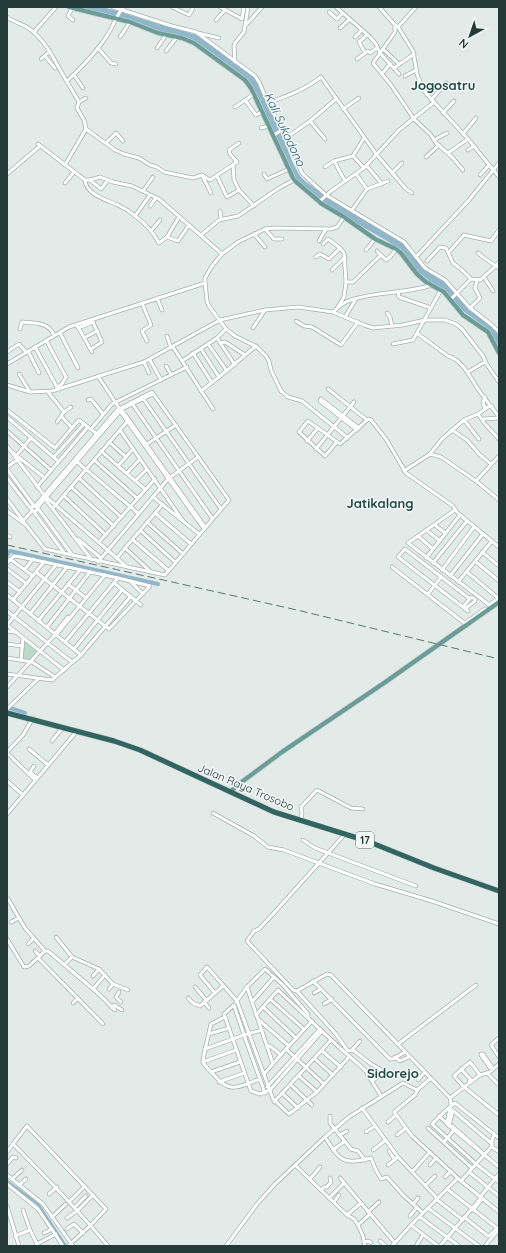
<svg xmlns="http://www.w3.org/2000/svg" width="506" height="1253" font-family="Quicksand,sans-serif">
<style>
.green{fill:#bcdac9}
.water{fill:#8eb7cb}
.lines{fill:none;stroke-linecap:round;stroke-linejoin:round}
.canal{stroke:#8eb7cb;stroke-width:2.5}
.river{stroke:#8eb7cb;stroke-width:4}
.minor-casing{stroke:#a5b2b0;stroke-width:4.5}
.major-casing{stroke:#c1c8c7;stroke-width:5.5}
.highway-casing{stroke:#c1c8c7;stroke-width:6}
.minor{stroke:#fff;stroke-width:3}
.major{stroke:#6a9c98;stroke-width:4}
.highway{stroke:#326462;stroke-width:5}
.rail{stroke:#5e7673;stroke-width:1;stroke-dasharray:8 4;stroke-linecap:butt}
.labels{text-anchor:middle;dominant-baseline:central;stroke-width:3;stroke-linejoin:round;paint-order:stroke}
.shield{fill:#f2f8f6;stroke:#617371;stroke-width:1}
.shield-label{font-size:10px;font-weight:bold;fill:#233a38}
.street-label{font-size:11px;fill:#233a38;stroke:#f2f8f6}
.water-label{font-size:12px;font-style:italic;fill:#235670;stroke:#f2f8f6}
.quarter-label{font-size:13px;font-weight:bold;fill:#214a47;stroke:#f2f8f6}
</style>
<rect width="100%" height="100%" fill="#e2ebe8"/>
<path class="green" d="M23 638 40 651 32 662 21 660Z"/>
<path class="water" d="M74 7H102L114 10 152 22 197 35 252 75 255 79 262 92 286 145 292 161 300 176 305 181 331 200 406 245 422 266 444 280 457 295 494 327 499 336V350L491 335 484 326 463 311 448 295 418 272 403 255 389 242 321 203 294 179 251 86 194 42Z"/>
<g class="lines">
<path class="canal" d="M7 1181 38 1204 66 1246"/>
<g class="river">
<path d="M7 555 10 551 158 584"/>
<path d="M7 707 25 713"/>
</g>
<defs>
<g id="minor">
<path d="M113 7 172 26 196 32 255 76 259 82 268 103 290 144 302 173 306 177 326 195 404 242 425 268 445 280 470 308 492 325 499 332"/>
<path d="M172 7 189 15 193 8"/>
<path d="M220 7 242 19 244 7"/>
<path d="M336 7 370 37 376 44 380 53 399 74"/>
<path d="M379 7 395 25 398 27 413 51 417 74 423 90 468 139 499 177"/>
<path d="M72 8 68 16 73 20"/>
<path d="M329 12 337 19 343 13"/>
<path d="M7 17C15 23 24 24 31 30 46 42 54 59 63 75 68 84 74 93 79 102L86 98"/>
<path d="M216 20 225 10"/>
<path d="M395 25V32L373 63 391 85 414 119 431 135 436 143 452 157 463 170"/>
<path d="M245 26 262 7"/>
<path d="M398 27 416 7"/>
<path d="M340 28 350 19"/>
<path d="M34 32 56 7"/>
<path d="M198 33 219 38"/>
<path d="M120 37 130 22"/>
<path d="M355 37 362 30"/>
<path d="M98 48 111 63 116 64"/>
<path d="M157 48 166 35"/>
<path d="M383 49 399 64"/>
<path d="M166 51 177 37"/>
<path d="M365 53 359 42 367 35"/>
<path d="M45 56 55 68"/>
<path d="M41 59 50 51"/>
<path d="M357 59 368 51 370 53 377 48"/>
<path d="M235 62 234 46 235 43 244 32 248 7"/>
<path d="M394 68 414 54"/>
<path d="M382 74 390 64"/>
<path d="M74 75 83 88"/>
<path d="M405 76 416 70"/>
<path d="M67 81C82 67 97 52 108 34 114 25 116 15 124 7"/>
<path d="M427 95 435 86"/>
<path d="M245 100 256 115 262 112"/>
<path d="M431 100 446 83"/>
<path d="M268 103C287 96 304 90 321 77L377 155 406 189 412 193"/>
<path d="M235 107 254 94"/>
<path d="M343 109 359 98"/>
<path d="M443 113 454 101"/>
<path d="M261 128 269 126"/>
<path d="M86 129 115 150 124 154 139 158 150 165 157 167 164 172 193 178 202 175 210 180 237 162 230 154 229 150 239 143"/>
<path d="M463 134 476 118"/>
<path d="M274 135 282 130"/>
<path d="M286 138 310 121"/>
<path d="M325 139 310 121 336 99"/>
<path d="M434 140 447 133"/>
<path d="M106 143 116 133 123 141"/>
<path d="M38 144 85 180H90L100 177 113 182 132 186 159 199 222 254"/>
<path d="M468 150 474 146"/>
<path d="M448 153 468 139"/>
<path d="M353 156 364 168"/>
<path d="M426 157 439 145"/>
<path d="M334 161 345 181"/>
<path d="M65 165 86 129 84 120 77 108 79 102"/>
<path d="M233 165 234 180 239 190 254 206"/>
<path d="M367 166 382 184"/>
<path d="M325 167 334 161 353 156 364 138"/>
<path d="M392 173 402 163"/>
<path d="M7 174 40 146"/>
<path d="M264 174 267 179 289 169"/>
<path d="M356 174 367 189"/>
<path d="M202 175 211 193"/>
<path d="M480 175 489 165"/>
<path d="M217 176 227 197 239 190"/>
<path d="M85 180C86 195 107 200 118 205 124 208 129 211 134 215 144 222 153 232 159 243L167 237 179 217"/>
<path d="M90 180 101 189 108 180"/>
<path d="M65 183 74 172"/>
<path d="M143 191 153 177"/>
<path d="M319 202 331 191 364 168 399 130 433 103"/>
<path d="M150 206 156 198"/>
<path d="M352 210 367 189 388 181"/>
<path d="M220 211 221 219"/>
<path d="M135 216 150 195"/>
<path d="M344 217 337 227 331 229 274 228 265 229 238 242 222 254 212 266 205 278V282L207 301 209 306 226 329 235 336 257 347 266 356 269 361 271 370 281 391 288 397 302 401 348 438"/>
<path d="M265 229 274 239H282"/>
<path d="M151 231 160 220"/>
<path d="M254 234 265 247"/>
<path d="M201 235 219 220 238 216 279 188 294 180"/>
<path d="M167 237 178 241 189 225"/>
<path d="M319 241 326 229"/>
<path d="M323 244 328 239 340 248 344 253 346 282 344 297 338 307"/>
<path d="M366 250 375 239"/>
<path d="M377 251 386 260 391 256 396 249"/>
<path d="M449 252 464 235 491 241 499 230"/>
<path d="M478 253 484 258 499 268"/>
<path d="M316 257 320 254 329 259 340 248"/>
<path d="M416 257 469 200 499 163"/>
<path d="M427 261 440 247 446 248 453 263 462 270 471 279 480 280 496 266 499 262"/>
<path d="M332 270 345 257"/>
<path d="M484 277 493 291"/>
<path d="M346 282H353L381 255"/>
<path d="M398 291 399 297 431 308"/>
<path d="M157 298 162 310"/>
<path d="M451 299 471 279"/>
<path d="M142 303 151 325 142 331 147 341"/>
<path d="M470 308 480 298 475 288 477 280"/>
<path d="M333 312C338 307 344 302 351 300 377 291 406 294 432 285"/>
<path d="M387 313 390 317 392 326"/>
<path d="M345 317 356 299"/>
<path d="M296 321 304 326 312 327 341 345 358 322"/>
<path d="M77 325 92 352"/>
<path d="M78 328 93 322"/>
<path d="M253 328 265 310"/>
<path d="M20 329 22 322C35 323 48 322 54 335"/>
<path d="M60 333 78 368"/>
<path d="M418 334 448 356C462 360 469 375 476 386 483 397 492 407 499 417"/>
<path d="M167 336 171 348"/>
<path d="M84 338 97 331"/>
<path d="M217 338 235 365"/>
<path d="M46 340 66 377"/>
<path d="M220 343 225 342 245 355"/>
<path d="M208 344 227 371"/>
<path d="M393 344 413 340 441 290"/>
<path d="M35 347 58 389"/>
<path d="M173 347 213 409"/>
<path d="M91 349 102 342 92 320"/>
<path d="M201 349 219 377"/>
<path d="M28 351 39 373"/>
<path d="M7 352 19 344 26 352"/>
<path d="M193 353 212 383"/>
<path d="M150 360 161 380"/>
<path d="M182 361 217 338 226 329"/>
<path d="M144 362 149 373"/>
<path d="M7 364 69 327 205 283"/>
<path d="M166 366 171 374"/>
<path d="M468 372 483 363H486"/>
<path d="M19 374 30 392"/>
<path d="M98 376 119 408"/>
<path d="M7 385 30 392 52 391 144 362 220 320 265 310 298 307 333 312 364 325 373 328 403 325 425 320H445L456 324 462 329 483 356 486 363 499 382"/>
<path d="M57 387 62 384 66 377"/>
<path d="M328 389 367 420"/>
<path d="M201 391 219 377 256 346"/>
<path d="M48 392 64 412 57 422"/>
<path d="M142 397 221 509"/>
<path d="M321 399 320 401 357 430"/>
<path d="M321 399 359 428"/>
<path d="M88 400 91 399 103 414"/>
<path d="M131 402 212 518"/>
<path d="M124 408 153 394"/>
<path d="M485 409 483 402 485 397"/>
<path d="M7 410 55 448 72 428 61 416"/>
<path d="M122 410 205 527"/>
<path d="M120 411 204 529"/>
<path d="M64 412 71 407"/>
<path d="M478 414 488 407 492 406"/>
<path d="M7 417 58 461"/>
<path d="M483 419 499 418"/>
<path d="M464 420 479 439"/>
<path d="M127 422 120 430 183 521"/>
<path d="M72 428 79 420 97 434"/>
<path d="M318 428 308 421 299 432 325 456 337 442"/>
<path d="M91 429 112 404 187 367"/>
<path d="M452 430 467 440 480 455 491 464"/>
<path d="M7 431 51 470"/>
<path d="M307 441 318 428 340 444 366 421 368 419 371 420 386 439 406 473 453 506 456 511 460 515 499 547"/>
<path d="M109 442 126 457"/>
<path d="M147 444 176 425"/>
<path d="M7 446 44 495 126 566"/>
<path d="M133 449 118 466 145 489"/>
<path d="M316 449 354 402"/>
<path d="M101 451 118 466"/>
<path d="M12 452 45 478"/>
<path d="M430 454 441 457 476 481 499 500"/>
<path d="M17 455 31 438"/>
<path d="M54 457 84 424"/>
<path d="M94 460 137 498"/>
<path d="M76 461 139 514"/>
<path d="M7 467 17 460"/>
<path d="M7 469 34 506"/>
<path d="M404 471 430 454 442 439 464 420 478 414 485 424 499 439"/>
<path d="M127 473 140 459"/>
<path d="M7 478 31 509"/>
<path d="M79 478 121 517"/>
<path d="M136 480 147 469"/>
<path d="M476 481 499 456"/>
<path d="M37 487 88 427"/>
<path d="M71 487 114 526"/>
<path d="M64 496 106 535"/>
<path d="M153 497 199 534"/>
<path d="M7 499 24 522"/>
<path d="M45 499 92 560"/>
<path d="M35 506 118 409"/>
<path d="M37 508 120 411"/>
<path d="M53 508 120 430"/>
<path d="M37 510 34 512 31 508 33 506 37 507 73 556"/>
<path d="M455 510 408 543 492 607"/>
<path d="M7 511 26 525 45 549 165 575 229 500 152 392 121 408"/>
<path d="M34 512 65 554"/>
<path d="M155 513 191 544"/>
<path d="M22 522 32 511"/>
<path d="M147 522 182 553"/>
<path d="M435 525 445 533"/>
<path d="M426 530 439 540"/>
<path d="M141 531 175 562"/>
<path d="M7 535 10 537"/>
<path d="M418 536 433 549"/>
<path d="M78 539 101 558"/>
<path d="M133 540 168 570"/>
<path d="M99 542 155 479"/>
<path d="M482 552 499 566"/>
<path d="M117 558 125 548"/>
<path d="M426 558 460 515"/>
<path d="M10 559 33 576"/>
<path d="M475 561 499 581"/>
<path d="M98 562 168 479 198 457"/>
<path d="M7 563 14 556 21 557 118 578 150 586 109 629 37 573"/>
<path d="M433 563 467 521"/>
<path d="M392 567 467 625"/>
<path d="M7 569 27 584"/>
<path d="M25 569 33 559"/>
<path d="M442 570 474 527"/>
<path d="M150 571 125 548 163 504"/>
<path d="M467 572 498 598"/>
<path d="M450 576 483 534"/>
<path d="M130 581 143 594"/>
<path d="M7 582 20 592"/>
<path d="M458 582 492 541"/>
<path d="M114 583 141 605"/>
<path d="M68 584 86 598"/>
<path d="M428 594 441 577"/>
<path d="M7 595 81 655"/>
<path d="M13 600 44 562"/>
<path d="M489 605 499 598"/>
<path d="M463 607 471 597 475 599V601L465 609"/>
<path d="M7 611 72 662"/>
<path d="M468 611 398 557 405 549 470 599"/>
<path d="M30 614 67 567"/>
<path d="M38 621 80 570"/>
<path d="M465 623 485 609H489"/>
<path d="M7 625 56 565"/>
<path d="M7 625 64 670"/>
<path d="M47 627 90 572"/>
<path d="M7 631 14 632"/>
<path d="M54 635 68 617"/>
<path d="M65 642 118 578"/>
<path d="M7 644 23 646"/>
<path d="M74 649 122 590"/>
<path d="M7 658 32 662 55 677"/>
<path d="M21 660 23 638"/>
<path d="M7 674 52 680 81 655 131 596"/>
<path d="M7 687 53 637 56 635 105 575"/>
<path d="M7 709 38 679"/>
<path d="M52 741 63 727"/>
<path d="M29 749 48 765"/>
<path d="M7 752 23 735 33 718"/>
<path d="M7 753 35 780"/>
<path d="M34 766 30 772 37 778"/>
<path d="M7 781 23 795"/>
<path d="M213 813 254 836 268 847 284 850 375 884 432 901 499 924"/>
<path d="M7 814 77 731"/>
<path d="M301 818 302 813 301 807 317 790 351 808 363 809"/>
<path d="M345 834 274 913 259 929 254 931 247 941 293 990 297 991 335 1033 348 1051 353 1050 371 1064 383 1071V1073L372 1081"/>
<path d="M303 840 315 848 416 886"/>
<path d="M8 899 25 928 45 951"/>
<path d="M11 922 19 918"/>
<path d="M56 937 72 957"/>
<path d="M7 939 24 967 29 966 45 951H48L99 994 115 1010"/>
<path d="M28 944 34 938"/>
<path d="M35 951 40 956"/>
<path d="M38 958 103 1024"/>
<path d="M64 965 72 957 99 969 113 984 128 990"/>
<path d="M93 976 99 969"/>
<path d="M313 981 390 1059H393L405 1052"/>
<path d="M195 987 206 1000"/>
<path d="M247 987 273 1064"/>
<path d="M93 989 105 975"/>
<path d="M109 989 113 984"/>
<path d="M297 991 327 974 331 975 450 1098 451 1103 447 1124"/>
<path d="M119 992 116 997 121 1002"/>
<path d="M215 993 200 975 207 967 237 1001 273 1099 289 1114 317 1092 349 1057"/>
<path d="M314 993 321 989"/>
<path d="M188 998 193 1003 200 1006 223 986"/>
<path d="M270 999 304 1029"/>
<path d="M204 1002 209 1008"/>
<path d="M236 1002 247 987 265 969 283 985 308 1014V1017"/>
<path d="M252 1002 274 977"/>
<path d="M73 1003 78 998"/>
<path d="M324 1004 332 999"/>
<path d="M263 1007 296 1038"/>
<path d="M112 1008 114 1005 122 1010"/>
<path d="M256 1015 278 990 341 1049 365 1070 381 1096"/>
<path d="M259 1020 289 1046"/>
<path d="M262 1030 244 1035 234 1005 224 1014 251 1091 260 1094 270 1090 322 1031"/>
<path d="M209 1034 229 1028"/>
<path d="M499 1038 491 1045 499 1057"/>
<path d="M398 1044 476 985"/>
<path d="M267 1046H270L281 1055"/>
<path d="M287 1048 312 1021"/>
<path d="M205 1049 244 1035 265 1093"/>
<path d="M236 1050 203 1062 204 1064C207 1068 211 1072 215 1076 231 1095 240 1086 260 1079"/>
<path d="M352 1050 360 1041"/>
<path d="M322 1051 341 1067"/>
<path d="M395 1057 400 1061 409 1057"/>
<path d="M315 1059 333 1075"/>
<path d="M203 1062 204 1054 211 1024 225 1017"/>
<path d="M499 1064 490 1072 487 1073 499 1085"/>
<path d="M490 1068 481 1055V1054H483L492 1067"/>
<path d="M461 1069 471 1080 469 1081"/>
<path d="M367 1071 375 1075 377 1077"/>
<path d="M211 1072 240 1062"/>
<path d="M264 1074 286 1049 324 1084"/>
<path d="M480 1075 470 1062 454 1076 464 1087 499 1115"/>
<path d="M299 1076 317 1092"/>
<path d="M418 1080 424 1073"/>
<path d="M219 1082 244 1073"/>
<path d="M291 1085 312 1105"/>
<path d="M267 1087 320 1029"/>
<path d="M418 1089 415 1095 394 1112 412 1136 461 1181 499 1212"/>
<path d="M282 1093 298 1108"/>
<path d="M450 1098 480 1075 487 1073"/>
<path d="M274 1102 331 1040"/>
<path d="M362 1108 398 1157 437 1198"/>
<path d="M451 1109 491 1143"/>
<path d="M330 1116V1123L351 1149 358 1151 365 1160"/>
<path d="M439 1116 454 1130 499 1167"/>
<path d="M388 1122 396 1115"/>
<path d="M449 1126 452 1114 451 1111"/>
<path d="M452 1126 485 1155"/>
<path d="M428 1128 472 1168"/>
<path d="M366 1132 375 1126"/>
<path d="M340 1135 347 1131"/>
<path d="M397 1135 406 1128"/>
<path d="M325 1137C340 1160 342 1166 371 1158L375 1168 381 1179 387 1177 403 1195 423 1213"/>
<path d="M499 1138 455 1103 445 1111 432 1124 476 1164 499 1182"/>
<path d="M444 1142 454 1130"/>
<path d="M491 1146 499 1152"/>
<path d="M333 1150 345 1141"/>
<path d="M373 1150 386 1140"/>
<path d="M389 1151 395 1160"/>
<path d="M7 1152 13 1144"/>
<path d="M7 1164 13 1157 16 1158"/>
<path d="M388 1165 398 1157"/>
<path d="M430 1165 436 1158"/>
<path d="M296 1166 347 1215 361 1203 395 1243"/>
<path d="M412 1172 430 1152"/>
<path d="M469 1172 499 1196"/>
<path d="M7 1175 43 1204 73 1246"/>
<path d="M445 1177 451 1171"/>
<path d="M340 1178 361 1203"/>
<path d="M12 1179 22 1170"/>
<path d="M310 1179 320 1167"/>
<path d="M461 1181 492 1146V1140L494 1135"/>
<path d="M7 1184 38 1209 63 1246"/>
<path d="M19 1185 26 1179"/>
<path d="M426 1185 435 1176"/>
<path d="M447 1189 497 1228 489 1236H488L464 1217"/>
<path d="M321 1190 324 1187H327L331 1182 330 1178"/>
<path d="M49 1194 57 1187"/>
<path d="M480 1197 499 1174"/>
<path d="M329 1198 344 1183"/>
<path d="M436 1199 463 1220"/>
<path d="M70 1201 85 1186"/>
<path d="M334 1202 339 1195"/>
<path d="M413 1204 418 1198"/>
<path d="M7 1206 19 1246"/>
<path d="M75 1207 86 1196"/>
<path d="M428 1208 479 1246"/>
<path d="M23 1210 30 1230 38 1246"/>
<path d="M78 1210 93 1195"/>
<path d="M473 1210 482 1199"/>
<path d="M368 1212 379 1202"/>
<path d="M347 1215 354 1219 358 1225 370 1214"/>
<path d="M410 1216 417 1207"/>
<path d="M52 1217 66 1204"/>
<path d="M420 1217 459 1246"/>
<path d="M67 1218 78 1210"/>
<path d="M358 1225 363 1236 365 1246"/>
<path d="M67 1229 74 1224 83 1233"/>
<path d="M44 1233 52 1229"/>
<path d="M15 1236 30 1230"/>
<path d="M380 1241 386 1246"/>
<path d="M364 1242 369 1241 371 1243"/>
<path d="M37 1244 56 1234"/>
<path d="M68 1246 91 1225 106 1209 27 1126 13 1144C46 1177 78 1210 108 1246"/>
<path d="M226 1246 257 1204 275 1184 325 1137 349 1117 403 1083 417 1090 430 1079"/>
<path d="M392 1246 411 1225"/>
<path d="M416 1246 423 1235"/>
<path d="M438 1246 411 1225 458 1178"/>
<path d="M440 1246 481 1198"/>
<path d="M485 1246 499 1229"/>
</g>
<g id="major">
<path d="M69 7 130 22 158 33 182 38 194 43 245 80 251 88 294 180 322 204 344 217 375 239 396 249 401 253 417 274 426 282 444 292 463 315 488 332 499 353"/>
<path d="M230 792 239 784 282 752 384 683 499 602"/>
</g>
<path id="highway" d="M7 713 114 741 140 750 274 812 367 841 434 868 499 891"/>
</defs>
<use href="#minor" class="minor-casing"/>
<use href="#major" class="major-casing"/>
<use href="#highway" class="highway-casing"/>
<use href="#minor" class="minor"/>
<use href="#major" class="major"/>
<use href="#highway" class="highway"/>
<path class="rail" d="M7 545 297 610 499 659"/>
</g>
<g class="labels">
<rect class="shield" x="356" y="832" width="18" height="16" rx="3"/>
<g class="shield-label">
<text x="365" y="840">17</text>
</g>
<g class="street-label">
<text transform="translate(246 787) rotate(23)">Jalan Raya Trosobo</text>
</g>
<g class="water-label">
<text transform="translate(285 129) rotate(65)">Kali Sukodono</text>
</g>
<g class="quarter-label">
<text x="443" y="85">Jogosatru</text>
<text x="380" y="503">Jatikalang</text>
<text x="393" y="1073">Sidorejo</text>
</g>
</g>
<rect width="506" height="1253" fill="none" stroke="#233a38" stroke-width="16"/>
<g transform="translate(470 36) rotate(220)" stroke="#f2f8f6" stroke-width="3" paint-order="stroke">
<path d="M0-3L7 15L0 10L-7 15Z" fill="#233a38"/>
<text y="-6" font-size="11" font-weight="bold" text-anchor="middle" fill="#233a38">N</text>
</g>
</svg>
